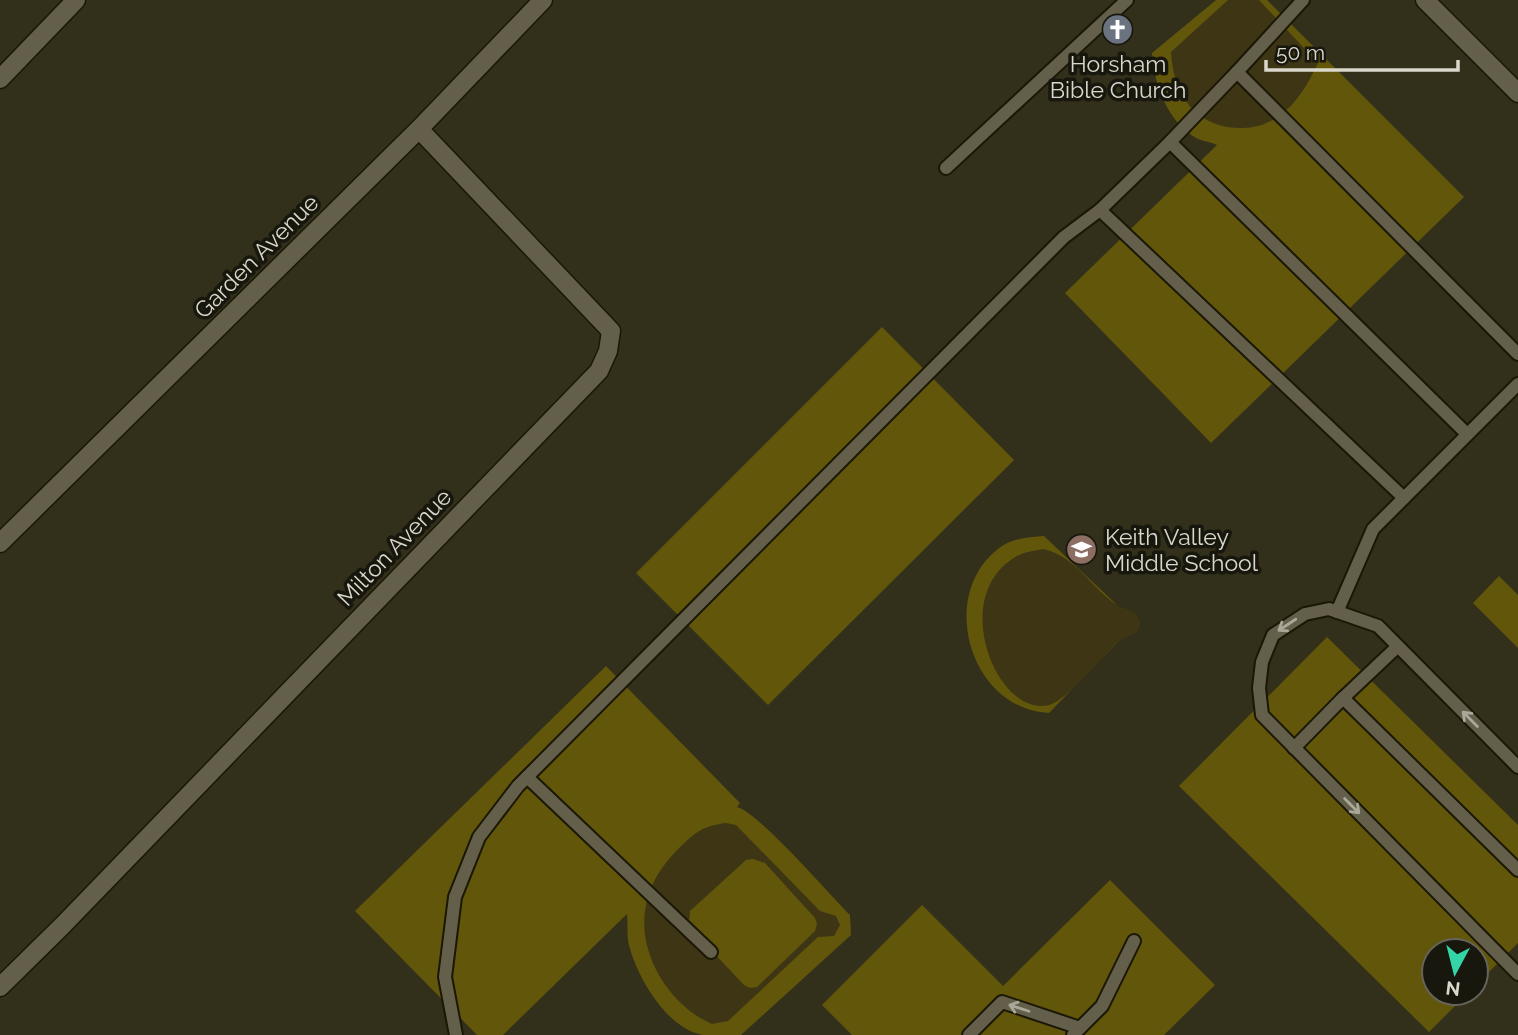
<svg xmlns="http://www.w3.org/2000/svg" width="1518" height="1035" font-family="Raleway,sans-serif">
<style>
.green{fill:#62560a}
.sand{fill:#3e3515;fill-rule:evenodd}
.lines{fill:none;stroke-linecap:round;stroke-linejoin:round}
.lane-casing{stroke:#1a1705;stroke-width:16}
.street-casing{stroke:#1a1705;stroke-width:21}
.lane{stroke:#635f4a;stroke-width:12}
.street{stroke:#635f4a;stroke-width:18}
.oneway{stroke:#aaa898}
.labels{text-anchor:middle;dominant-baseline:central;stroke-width:7;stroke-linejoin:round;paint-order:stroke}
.poi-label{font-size:23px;fill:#dad8cc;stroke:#18170e}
.street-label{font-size:23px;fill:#dad8cc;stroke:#18170e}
</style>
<rect width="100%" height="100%" fill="#322f1b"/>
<g class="green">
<path d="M1216 0H1267L1464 197 1211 443 1065 293 1217 145C1211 142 1202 141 1196 138 1167 121 1154 84 1152 53Z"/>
<path d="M882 327 1014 460 768 705 636 573Z"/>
<path d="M1044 536 1136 623 1049 713C968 709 936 591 1002 546 1014 538 1031 537 1044 536Z"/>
<path d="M1499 576 1518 595V648L1473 603Z"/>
<path d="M1327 637 1518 825V943L1476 985V951H1434V993H1468L1429 1032 1179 786Z"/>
<path d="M606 666 740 803 737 807C757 811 831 896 850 915L851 935 741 1035C728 1035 715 1035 703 1035 666 1029 635 974 628 941 627 932 628 923 627 914L503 1035H477L355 911Z"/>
<path d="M1110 880 1215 985 1164 1035H852L822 1005 922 905 1003 986Z"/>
</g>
<g class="sand">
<path d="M1228 0H1259L1318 63C1309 81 1300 99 1284 112 1271 123 1256 129 1239 128 1195 127 1173 94 1171 52Z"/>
<path d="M1043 549C1076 556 1090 587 1117 605 1124 610 1135 608 1139 619 1145 631 1128 638 1120 639 1105 654 1067 701 1049 705 997 718 947 595 1017 556 1024 552 1034 551 1043 549Z"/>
<path d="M726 823 736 825 820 911 836 916 840 925 834 936 818 937 728 1021 712 1024C668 1005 634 949 647 901 652 879 665 862 680 847 697 831 703 826 726 823ZM753 859 765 863 815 918 817 924 815 931 757 987 750 988 744 985 693 931 689 924 690 911 746 860Z"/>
</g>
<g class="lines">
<defs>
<g id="lane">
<path d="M1237 72 1303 0"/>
<path d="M1170 142 1467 434"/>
<path d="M946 168 1127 0"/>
<path d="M1404 498 1100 210 1170 142 1237 72 1518 354"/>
<path d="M1337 612 1373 529 1518 384"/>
<path d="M1343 698 1397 647"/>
<path d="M1294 748 1343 698 1518 870"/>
<path d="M1518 767 1378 626 1329 609 1305 614 1273 635 1262 662 1259 688 1262 715 1518 974"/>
<path d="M527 777 711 952"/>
<path d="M456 1035 445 977 455 897 479 837 518 786 1064 237 1100 210"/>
<path d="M969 1035 1002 1002 1080 1028"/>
<path d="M1073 1035 1102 1006 1134 941"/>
</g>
<g id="street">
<path d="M1425 0 1518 93"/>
<path d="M0 79 76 0"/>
<path d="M0 543 419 129 543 0"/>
<path d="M0 987 62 926 599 371 608 351 611 331 419 129"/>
</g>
</defs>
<use href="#lane" class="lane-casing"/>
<use href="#street" class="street-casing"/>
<use href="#lane" class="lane"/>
<use href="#street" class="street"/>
</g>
<defs><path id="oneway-shaft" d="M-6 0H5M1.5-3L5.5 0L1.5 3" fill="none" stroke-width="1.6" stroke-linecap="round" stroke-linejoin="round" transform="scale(1.75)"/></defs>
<g class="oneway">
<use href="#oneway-shaft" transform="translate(1287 625) rotate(147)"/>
<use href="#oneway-shaft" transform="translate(1470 719) rotate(-135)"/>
<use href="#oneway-shaft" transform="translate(1352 806) rotate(45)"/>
<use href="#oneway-shaft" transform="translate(1019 1008) rotate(-162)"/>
</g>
<defs>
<symbol id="church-disc" viewBox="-11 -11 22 22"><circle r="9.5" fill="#6b7280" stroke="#18170e"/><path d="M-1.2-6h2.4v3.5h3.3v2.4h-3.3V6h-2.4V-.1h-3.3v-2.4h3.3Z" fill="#fff"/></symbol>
<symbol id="school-disc" viewBox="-11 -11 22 22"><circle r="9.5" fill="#8d6e63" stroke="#18170e"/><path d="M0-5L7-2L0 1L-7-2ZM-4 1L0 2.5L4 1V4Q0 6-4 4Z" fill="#fff"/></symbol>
</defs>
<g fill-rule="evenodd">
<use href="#church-disc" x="1100" y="12" width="35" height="35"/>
<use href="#school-disc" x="1064" y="532" width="35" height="35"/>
</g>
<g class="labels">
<g class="poi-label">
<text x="1118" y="63">Horsham<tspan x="1118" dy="26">Bible Church</tspan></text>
<text x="1105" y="536" text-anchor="start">Keith Valley<tspan x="1105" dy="26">Middle School</tspan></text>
</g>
<g class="street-label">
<text transform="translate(256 256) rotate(-45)">Garden Avenue</text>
<text transform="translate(394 547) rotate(-46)">Milton Avenue</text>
</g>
</g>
<g transform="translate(1455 972) rotate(187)"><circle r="33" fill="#18170e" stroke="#66645a" stroke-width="2"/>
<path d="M0-5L12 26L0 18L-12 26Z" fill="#33d4a8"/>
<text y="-10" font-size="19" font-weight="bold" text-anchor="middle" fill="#dad8cc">N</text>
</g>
<path d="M1266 60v10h192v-10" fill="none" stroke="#dad8cc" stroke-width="3.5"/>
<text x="1276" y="60" font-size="21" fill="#dad8cc" stroke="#18170e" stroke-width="5" paint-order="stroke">50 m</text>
</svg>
